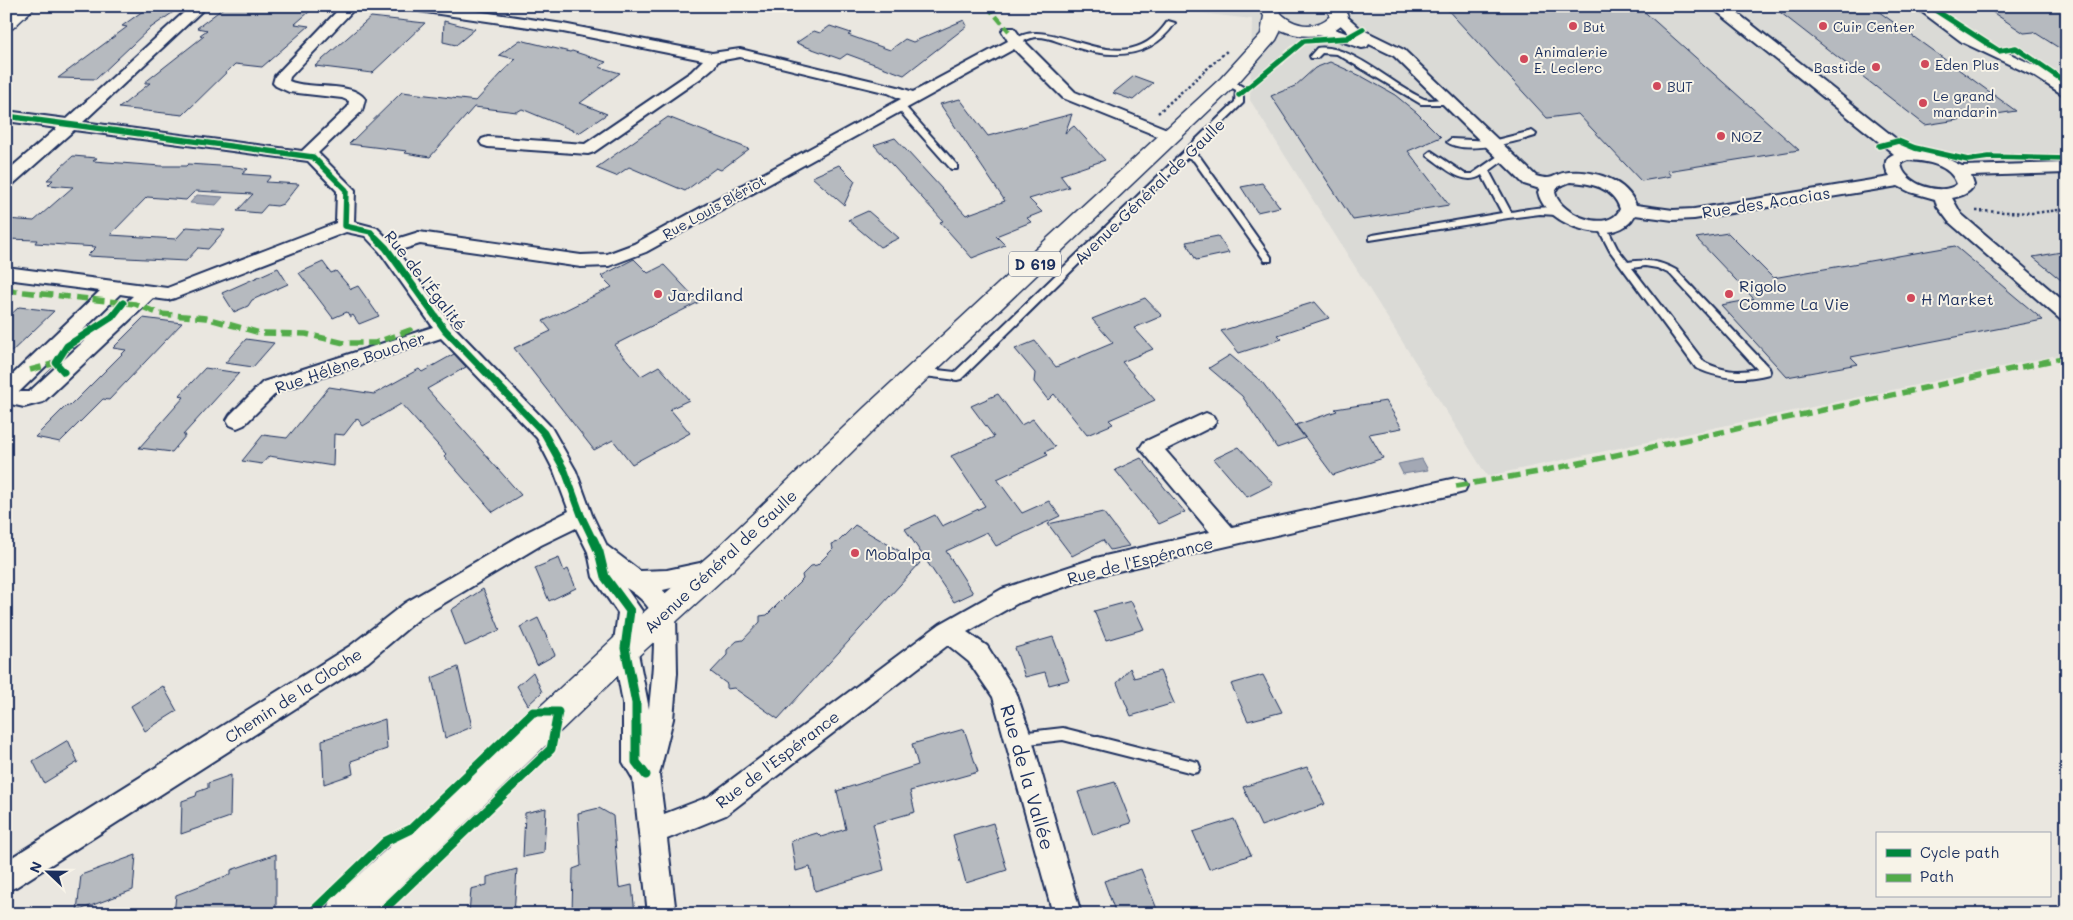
<svg xmlns="http://www.w3.org/2000/svg" width="2073" height="920" font-family="Mali,sans-serif">
<style>
.built{fill:#dadad6}
.water{fill:#a3a8b4;stroke:#6d7892}
.building{fill:#b6babf;stroke:#1b2f5e}
.lines{fill:none;stroke-linecap:round;stroke-linejoin:round}
.lane-casing{stroke:#1b2f5e;stroke-width:4}
.street-casing{stroke:#1b2f5e;stroke-width:4}
.secondary-casing{stroke:#1b2f5e;stroke-width:3}
.primary-casing{stroke:#1b2f5e;stroke-width:3}
.path{stroke:#1b2f5e;stroke-width:2.5;stroke-dasharray:2.5 2.5;stroke-linecap:butt}
.lane{fill:#f7f3e8;fill-rule:evenodd}
.street{fill:#f7f3e8;fill-rule:evenodd}
.secondary{fill:#f7f3e8;fill-rule:evenodd}
.primary{fill:#f7f3e8;fill-rule:evenodd}
.quiet-far1{stroke:#52ab49;stroke-width:4.5;stroke-dasharray:9 4.5;stroke-linecap:butt}
.quiet{stroke:#52ab49;stroke-width:5.5;stroke-dasharray:12 5.5;stroke-linecap:butt}
.cycleway-far2-casing{stroke:#f7f3e8;stroke-width:8}
.cycleway-far1-casing{stroke:#f7f3e8;stroke-width:10}
.cycleway-casing{stroke:#f7f3e8;stroke-width:12}
.cycleway-far2{stroke:#00873e;stroke-width:5.5}
.cycleway-far1{stroke:#00873e;stroke-width:7}
.cycleway{stroke:#00873e;stroke-width:9}
.poi-dot{fill:#d1495b;stroke:#f7f3e8;stroke-width:2}
.labels{text-anchor:middle;dominant-baseline:central;stroke-width:4;stroke-linejoin:round;paint-order:stroke}
.far-poi-label{font-size:14px;fill:#1b2f5e;stroke:#f7f3e8;text-anchor:start}
.far-street-label{font-size:14px;fill:#1b2f5e;stroke:#f7f3e8}
.shield{fill:#f7f3e8;stroke:#5d6a87;stroke-width:1}
.shield-label{font-size:15px;font-weight:bold;fill:#1b2f5e}
.street-label{font-size:16px;fill:#1b2f5e;stroke:#f7f3e8}
.poi-label{font-size:16px;fill:#1b2f5e;stroke:#f7f3e8;text-anchor:start}
.near-street-label{font-size:19px;fill:#1b2f5e;stroke:#f7f3e8}
</style>
<rect width="100%" height="100%" fill="#eae7e0"/>
<filter id="ink" filterUnits="userSpaceOnUse"><feTurbulence type="fractalNoise" baseFrequency=".02" numOctaves="2"/><feDisplacementMap in="SourceGraphic" scale="10" xChannelSelector="R" yChannelSelector="G"/><feConvolveMatrix kernelMatrix="1 2 1 2 8 2 1 2 1" color-interpolation-filters="sRGB"/></filter>
<g filter="url(#ink)">
<path class="built" d="M1139 6H2067V353L1487 476 1250 100 1252 19Z"/>
<g class="water">
<path d="M197 195 223 197 216 205 190 203Z"/>
<path d="M1422 459 1428 470 1403 474 1398 464Z"/>
</g>
<g class="building">
<path d="M155 6 157 9 175 11 149 29 96 79 58 78 127 27 122 26 147 8Z"/>
<path d="M226 6H316L295 24 309 26 262 67 235 64 183 115 119 108 150 83H144L204 36 200 35 207 30 197 28Z"/>
<path d="M1444 6H1638L1799 150 1667 171 1671 176 1641 181 1578 114 1547 118Z"/>
<path d="M1772 6H1871L2016 111 1925 125Z"/>
<path d="M1983 6H2067V53L2034 32 2024 33Z"/>
<path d="M371 17 425 23 372 73 315 66Z"/>
<path d="M964 20 967 26 904 75 847 54 840 59 796 43 814 31 820 33 830 26 851 33 848 35 890 50 905 39 913 42Z"/>
<path d="M444 21 475 29 456 45 443 42Z"/>
<path d="M520 40 570 52 572 51 606 62 599 67 620 73 580 103 607 114 579 133 522 109 517 112 474 107 430 157 405 153 407 151 349 144 402 92 476 101 515 59 499 55Z"/>
<path d="M1330 62 1363 77 1395 95 1417 113 1441 137 1408 151 1449 205 1353 220 1271 96 1295 86 1315 68Z"/>
<path d="M1134 76 1153 83 1133 100 1113 93Z"/>
<path d="M960 99 988 136 1072 114 1065 133 1074 126 1105 160 1060 175 1069 187 1029 199 1042 212 1027 218 1031 222 996 236 1005 245 972 258 940 222 943 221 874 145 895 138 966 215 1005 201 940 104Z"/>
<path d="M668 117 749 149 721 170 716 168 685 191 629 167 616 176 596 168Z"/>
<path d="M73 156 97 158 93 161 161 166H186L188 164 236 167 248 169 242 174 271 176 266 182 299 184 283 204 277 206 267 205 260 213 237 211 253 194 195 191 186 200 147 197 110 235 176 239 187 227 225 230 208 249 198 248 186 261 87 256 96 247 35 243 37 240 6 239V219L34 221 73 187 48 185 53 180H47Z"/>
<path d="M839 165 855 181 844 205 812 177Z"/>
<path d="M1262 183 1280 207 1257 212 1241 187Z"/>
<path d="M868 211 883 224 899 238 880 247 848 220Z"/>
<path d="M1728 233 1773 278 1955 246 2043 320 1851 357 1858 364 1787 377 1721 305 1754 299 1696 238Z"/>
<path d="M1218 236 1229 253 1196 260 1186 242Z"/>
<path d="M2067 251V285L2033 257Z"/>
<path d="M634 259 648 273 664 265 699 302 614 345 641 376 659 366 689 400 670 409 690 433 632 464 613 440 594 450 514 348 551 331 543 321 612 287 601 276Z"/>
<path d="M323 262 331 273 336 271 351 289 358 286 379 316 359 324 353 315 350 317 347 312 333 318 299 273Z"/>
<path d="M278 268 288 284 252 300 248 306 234 312 222 293Z"/>
<path d="M1145 298 1162 316 1134 328 1153 349 1122 362 1155 400 1109 420 1113 424 1087 435 1054 394 1048 400 1034 382 1035 373 1015 349 1035 341 1056 367 1113 343 1092 319Z"/>
<path d="M1315 302 1329 318 1278 335 1282 339 1239 353 1221 331Z"/>
<path d="M19 307 54 311 6 357V319Z"/>
<path d="M143 318 182 323 109 400 103 399 60 442 35 437 67 405 70 406 126 350 113 348Z"/>
<path d="M246 339 274 343 253 367 225 363Z"/>
<path d="M454 354 466 367 427 389 521 495 493 512 444 456 446 454 401 404 363 426 357 418 344 435 334 434 333 466 269 456 262 464 242 461 263 435 287 438 329 387 374 394 419 369 422 372Z"/>
<path d="M1230 355 1262 382 1305 438 1277 448 1242 396 1209 368Z"/>
<path d="M205 368 239 373 183 435H186L172 452 139 448 184 397 179 396Z"/>
<path d="M998 394 1021 425 1033 419 1055 447 1045 452 1048 455 997 479 1022 513 1049 501 1060 516 996 546 987 532 946 551 973 593 954 602 905 529 935 515 942 526 985 506 951 456 994 437 971 406Z"/>
<path d="M1386 401 1402 428 1369 434 1383 458 1333 475 1296 425 1337 411 1335 409Z"/>
<path d="M1239 447 1273 484 1247 497 1214 459Z"/>
<path d="M1141 458 1168 492 1185 512 1159 524 1115 470Z"/>
<path d="M1103 512 1129 546 1110 550 1103 540 1072 556 1048 524Z"/>
<path d="M855 525 920 563 778 719 734 688 727 689V684L711 672 727 655V650L737 641 743 640 760 622V616L767 615 803 579 802 575 811 566 817 565 833 549 832 544 838 542Z"/>
<path d="M559 558 564 571 568 569 576 588 549 601 535 568Z"/>
<path d="M483 589 500 630 465 646 451 610Z"/>
<path d="M1131 601 1144 629 1106 640 1094 611Z"/>
<path d="M538 618 555 655 537 665 520 627Z"/>
<path d="M1053 637 1069 680 1049 685 1045 672 1025 677 1015 648Z"/>
<path d="M458 667 472 727 445 738 432 678Z"/>
<path d="M1130 668 1134 678 1160 671 1174 703 1131 716 1117 683Z"/>
<path d="M533 672 542 692 528 705 517 686Z"/>
<path d="M1263 675 1282 712 1248 721 1231 684Z"/>
<path d="M163 686 177 711 145 731 131 706Z"/>
<path d="M385 719 387 749 351 761 353 774 324 784 322 740Z"/>
<path d="M964 729 978 772 910 791 915 812 873 824 884 870 815 891 810 867 796 871 791 841 817 833 821 837 846 829 837 791 918 765 912 744Z"/>
<path d="M68 740 78 762 44 783 33 761Z"/>
<path d="M1307 767 1325 804 1261 826 1243 787Z"/>
<path d="M231 775 230 817 181 834 182 801 196 796 197 792 208 788V783Z"/>
<path d="M1115 782 1131 823 1093 835 1078 792Z"/>
<path d="M546 808 544 853 523 857 525 813Z"/>
<path d="M599 808 613 816 619 888 632 885 635 914H572L573 869 581 866 578 813Z"/>
<path d="M1234 819 1251 855 1209 869 1193 832Z"/>
<path d="M993 823 1007 870 966 883 953 835Z"/>
<path d="M276 854V914H174L176 895 231 874V870Z"/>
<path d="M136 855 133 890 77 911 81 875Z"/>
<path d="M517 869 514 914H469L471 889 487 885V877Z"/>
<path d="M1141 869 1159 914H1116L1104 881Z"/>
</g>
<g class="lines">
<defs>
<g id="lane">
<path d="M1168 21 1175 23C1151 59 1113 59 1075 47 1062 44 1051 37 1038 37 1029 37 1024 42 1016 44L1012 42C1049 7 1121 91 1168 21Z"/>
<path d="M1317 48C1351 43 1393 86 1424 99 1433 102 1446 96 1454 102L1450 104H1421L1337 54 1322 53 1317 58H1311L1310 56Z"/>
<path d="M1225 80H1231L1243 87V103L1193 152 1200 157 1271 257V261H1265L1194 161 1188 157 961 379 957 380 916 375 915 372 920 368 955 372 1235 102 1236 90 1225 84Z"/>
<path d="M896 103H902L957 165V169H951L896 107Z"/>
<path d="M1532 131 1536 134 1535 136C1516 142 1464 155 1447 142L1451 139 1492 141Z"/>
<path d="M1431 151 1465 174H1472L1501 154H1507V158L1489 171 1511 212C1525 210 1550 203 1562 212L1557 215 1540 214 1508 218 1370 240V236L1373 235 1502 213 1482 175C1464 188 1443 166 1428 156L1427 154Z"/>
<path d="M1602 223 1605 224 1617 248 1628 262C1646 259 1660 261 1676 270L1769 368 1770 371 1769 374C1743 381 1721 379 1696 368L1610 251 1597 226ZM1645 266 1657 268 1670 274 1757 369C1737 373 1722 371 1704 362L1632 268Z"/>
<path d="M1063 728 1193 761 1198 762 1200 767 1198 772 1193 773 1063 740 1019 745 1014 743 1012 739 1014 735 1019 733Z"/>
</g>
<g id="street">
<path d="M191 6H207L83 122 302 151 348 107 349 101 342 98 289 92 276 86 273 83 275 76 342 6H357L290 77 289 81C308 90 353 81 365 99L362 111 318 153 355 190 354 222 377 228 390 241 419 232 581 255 607 254 634 244 901 99 888 93 740 57 718 61 714 67 701 78 594 152 588 154 488 147 482 145 480 142 482 139 488 137 585 144 691 72 703 60 563 32 412 10 405 6H443L563 24 712 53 740 49 898 87 913 92 1008 41 1002 31 1004 28H1014L1022 39 1075 92 1177 133 1179 136 1177 139H1165L1063 98 1014 49 646 252 609 266 581 267 420 244 397 251 452 325 551 427 576 471 592 515 607 546 640 571 667 570 714 560 722 562 725 569 722 576 714 578 663 590 676 613 677 673 673 719 659 775 664 814 708 797 940 624 1002 589 1096 558 1210 532 1140 448 1144 442 1199 416 1206 413 1213 416 1216 421 1213 426 1165 450 1232 527 1456 478 1464 480 1467 486 1464 492 1456 494 1096 576 1018 603 967 632 987 646 1016 692 1032 739 1081 914H1053L993 697 969 662 948 645 726 815 667 839 676 914H648L633 779 623 762V703L613 648 618 613 593 577 588 552 576 528 541 545 421 617 368 662 16 887 6 891V861L350 646 405 603 525 533 569 511 554 471 537 438 441 338 277 392 244 425 237 428 230 425 227 420 230 415 263 382 433 327 380 252 365 236 346 232 175 298 168 300 153 298 43 402 24 407 6 403V381L100 291 6 279V267L167 288 336 223 337 191 308 161 74 130 12 185 6 186V172L57 128 6 121V111L67 119ZM120 294 133 296 29 392H19ZM626 588C636 594 646 602 651 612 658 626 651 690 649 709L637 648 642 611Z"/>
<path d="M1710 6H1727L1736 12 1910 150 1939 155 1962 166 2067 163V173L1971 176 1974 185C1969 194 1961 196 1952 198L1961 214 2067 304V320L2060 319 1949 222 1937 206 1935 199 1910 192 1898 186 1694 219 1673 220 1635 215C1618 250 1544 226 1538 192L1540 189 1524 184 1394 56 1369 44 1367 47 1362 48 1328 37 1305 33 1303 30 1305 27C1319 23 1337 30 1351 35L1332 17 1334 14H1344L1361 29 1404 50 1536 176C1555 182 1553 173 1569 172 1595 170 1626 180 1636 205L1673 210 1694 209 1890 177C1884 168 1883 158 1894 154ZM1908 160C1926 161 1950 164 1957 184 1942 197 1902 184 1901 163ZM1570 182C1591 183 1613 187 1620 209 1609 234 1559 215 1555 192L1558 187Z"/>
<path d="M1914 6H1931L1972 36 2044 70 2067 84V96L2062 94 2034 76 1962 42Z"/>
</g>
<path id="secondary" d="M16 6H36L13 28 6 30V14Z"/>
<path id="primary" d="M1261 6H1279L1278 10C1290 26 1315 31 1330 16L1325 6H1345L1348 17C1334 38 1304 40 1281 30L1276 40 1235 86 883 421 733 570 636 658 371 914H326L331 901 614 638 713 552 865 407 1221 78 1261 34 1264 16 1260 10Z"/>
</defs>
<use href="#lane" class="lane-casing"/>
<use href="#street" class="street-casing"/>
<use href="#secondary" class="secondary-casing"/>
<use href="#primary" class="primary-casing"/>
<g class="path">
<path d="M1693 6 1699 11"/>
<path d="M1158 113 1228 50"/>
<path d="M1976 211 2034 213 2067 209"/>
</g>
<use href="#lane" class="lane"/>
<use href="#street" class="street"/>
<use href="#secondary" class="secondary"/>
<use href="#primary" class="primary"/>
<path class="quiet-far1" d="M987 6 1009 31"/>
<g class="quiet">
<path d="M6 288 15 291 135 304 160 314 206 318 260 333 306 334 344 343H375L410 330 415 340"/>
<path d="M30 370 56 363"/>
<path d="M1456 486 1538 472 2067 357"/>
</g>
<defs>
<g id="cycleway-far2">
<path d="M1929 6 1999 51 2016 48 2067 83"/>
<path d="M1239 95 1304 41 1347 38 1363 29"/>
<path d="M6 116 313 157 346 190 345 226 371 232 377 239"/>
<path d="M1879 146 1898 141 1915 148 1968 160 1989 157 2067 159"/>
</g>
<g id="cycleway-far1">
<path d="M376 238 386 248 445 330 544 433 565 471 581 515 593 540"/>
<path d="M64 372 56 363 67 346 112 317 123 303"/>
</g>
<g id="cycleway">
<path d="M593 539 599 552 605 577 630 611 625 648 636 703V762L646 775"/>
<path d="M310 914 386 841 411 829 533 712H558L551 749 379 914"/>
</g>
</defs>
<use href="#cycleway-far2" class="cycleway-far2-casing"/>
<use href="#cycleway-far1" class="cycleway-far1-casing"/>
<use href="#cycleway" class="cycleway-casing"/>
<use href="#cycleway-far2" class="cycleway-far2"/>
<use href="#cycleway-far1" class="cycleway-far1"/>
<use href="#cycleway" class="cycleway"/>
</g>
</g>
<g class="poi-dot">
<circle cx="1573" cy="26" r="5"/>
<circle cx="1823" cy="26" r="5"/>
<circle cx="1524" cy="59" r="5"/>
<circle cx="1925" cy="64" r="5"/>
<circle cx="1876" cy="67" r="5"/>
<circle cx="1657" cy="86" r="5"/>
<circle cx="1923" cy="103" r="5"/>
<circle cx="1721" cy="136" r="5"/>
<circle cx="658" cy="294" r="5"/>
<circle cx="1729" cy="294" r="5"/>
<circle cx="1911" cy="298" r="5"/>
<circle cx="855" cy="553" r="5"/>
</g>
<g class="labels">
<g class="far-poi-label">
<text x="1583" y="26">But</text>
<text x="1833" y="26">Cuir Center</text>
<text x="1534" y="51">Animalerie<tspan x="1534" dy="16">E. Leclerc</tspan></text>
<text x="1935" y="64">Eden Plus</text>
<text x="1866" y="67" text-anchor="end">Bastide</text>
<text x="1667" y="86">BUT</text>
<text x="1933" y="95">Le grand<tspan x="1933" dy="16">mandarin</tspan></text>
<text x="1731" y="136">NOZ</text>
</g>
<g class="far-street-label">
<text transform="translate(714 207) rotate(-29)">Rue Louis Blériot</text>
</g>
<rect class="shield" x="1009" y="251.5" width="52" height="25" rx="4"/>
<g class="shield-label">
<text x="1035" y="264">D 619</text>
</g>
<g class="street-label">
<text transform="translate(1149 191) rotate(-44)">Avenue Général de Gaulle</text>
<text transform="translate(1766 202) rotate(-9)">Rue des Acacias</text>
<text transform="translate(426 280) rotate(52)">Rue de l'Égalité</text>
<text transform="translate(350 362) rotate(-19)">Rue Hélène Boucher</text>
<text transform="translate(1140 560) rotate(-14)">Rue de l'Espérance</text>
<text transform="translate(720 561) rotate(-43)">Avenue Général de Gaulle</text>
<text transform="translate(293 695) rotate(-33)">Chemin de la Cloche</text>
<text transform="translate(777 759) rotate(-37)">Rue de l'Espérance</text>
</g>
<g class="poi-label">
<text x="1739" y="285">Rigolo<tspan x="1739" dy="18">Comme La Vie</tspan></text>
<text x="668" y="294">Jardiland</text>
<text x="1921" y="298">H Market</text>
<text x="865" y="553">Mobalpa</text>
</g>
<g class="near-street-label">
<text transform="translate(1028 777) rotate(74)">Rue de la Vallée</text>
</g>
</g>
<rect width="2073" height="920" fill="none" stroke="#f7f3e8" stroke-width="25"/>
<rect x="12" y="12" width="2048" height="895" fill="none" stroke="#1b2f5e" stroke-width="2" filter="url(#ink)"/>
<rect x="1876" y="832" width="175" height="65" fill="#f7f3e8" stroke="#9fa5b1"/>
<rect x="1886" y="849" width="25" height="8" fill="#00873e" stroke="#9fa5b1"/>
<text x="1920" y="858" font-size="15" fill="#1b2f5e">Cycle path</text>
<rect x="1886" y="874" width="25" height="8" fill="#52ab49" stroke="#9fa5b1"/>
<text x="1920" y="882" font-size="15" fill="#1b2f5e">Path</text>
<g transform="translate(48 872) rotate(292)" stroke="#f7f3e8" stroke-width="4" paint-order="stroke">
<path d="M0-4L9 19L0 12L-9 19Z" fill="#1b2f5e"/>
<text y="-8" font-size="14" font-weight="bold" text-anchor="middle" fill="#1b2f5e">N</text>
</g>
</svg>
